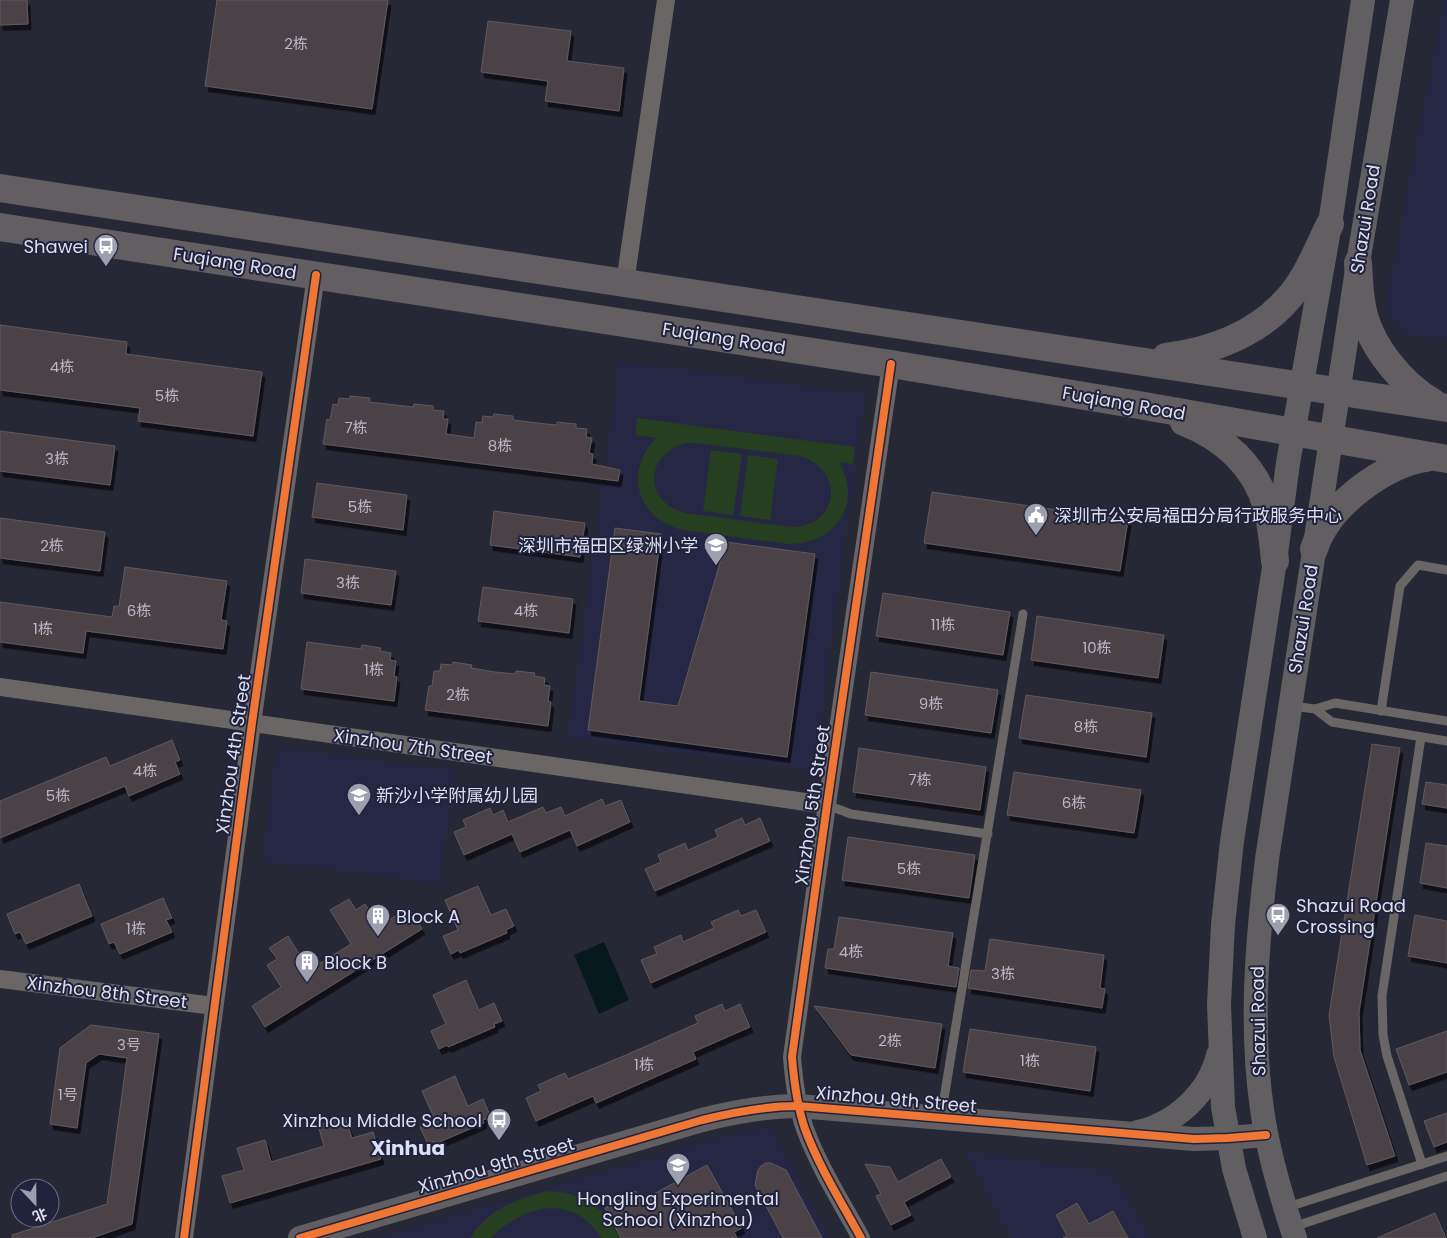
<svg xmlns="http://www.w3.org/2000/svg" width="1447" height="1238" font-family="Poppins,'Noto Sans SC',sans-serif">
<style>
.built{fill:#252744}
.green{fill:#263f21;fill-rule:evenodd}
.water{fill:#06191d}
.building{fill:#4c4347;stroke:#5f595c;filter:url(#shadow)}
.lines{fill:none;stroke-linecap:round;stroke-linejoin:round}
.lane{stroke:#6a6666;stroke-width:9}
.street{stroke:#6a6666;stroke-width:18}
.secondary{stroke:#625f63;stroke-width:24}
.primary{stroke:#625e62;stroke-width:28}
.cycleway-casing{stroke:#21233c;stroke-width:11}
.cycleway{stroke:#f07635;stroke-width:8}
.labels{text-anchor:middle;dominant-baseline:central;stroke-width:4;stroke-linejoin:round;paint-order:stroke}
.number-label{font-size:15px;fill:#b9b8c6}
.street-label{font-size:18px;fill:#dddff0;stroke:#21233c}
.poi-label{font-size:18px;fill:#dddff0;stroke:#21233c;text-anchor:start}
.quarter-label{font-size:20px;font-weight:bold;fill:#dbe0fb;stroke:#21233c}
</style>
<defs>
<filter id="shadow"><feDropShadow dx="3" dy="5.5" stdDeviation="0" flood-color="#0009"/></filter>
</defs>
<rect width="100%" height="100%" fill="#272836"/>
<g class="built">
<path d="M1444 0H1447V340L1404 333 1385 307Z"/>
<path d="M619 361 865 394 814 771 568 738Z"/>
<path d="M277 747 455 771 440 884 262 861Z"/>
<path d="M771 1128 830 1238H379L708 1141 742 1133Z"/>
<path d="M964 1151 1113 1172 1149 1238H1011Z"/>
</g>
<g class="green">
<path d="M637 418 855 447 853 464 839 462C863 503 836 544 789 544L682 530C636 517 624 472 656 438L635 435ZM685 443H695L800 456C847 471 838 527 791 527L685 513C644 502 644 455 685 443Z"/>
<path d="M711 450 742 454 733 515 703 511Z"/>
<path d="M748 455 778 459 770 520 740 516Z"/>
<path d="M548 1191C584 1193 603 1206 620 1238H601C573 1192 523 1205 491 1238H470C488 1210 517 1198 548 1191Z"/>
</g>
<path class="water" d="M604 942 629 1000 599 1014 574 955Z"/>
<g class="building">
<path d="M0 0H27L28 24 0 25Z"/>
<path d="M217 0H388L372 109 205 86Z"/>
<path d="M488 21 571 31 567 61 624 68 619 111 545 101 548 81 481 72Z"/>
<path d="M0 325 127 342 126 354 262 372 253 436 138 421 140 408 0 390Z"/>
<path d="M350 396 370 398 369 402 413 407 414 404 433 406V410L444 411 443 419H448L446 434 474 438 476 422 482 423 483 416 493 417 494 414 513 416V420L546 424 557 425V422L576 424V428L587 429 586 437 592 438 589 453 593 454 592 464 620 470 618 481 323 444 327 419 330 420 333 404 338 405 339 398 350 399Z"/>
<path d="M0 431 115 446 110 485 0 471Z"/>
<path d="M317 483 407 495 403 530 312 517Z"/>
<path d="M932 492 1128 520 1120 571 924 543Z"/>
<path d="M494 511 585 523 580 557 490 545Z"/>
<path d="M0 518 105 532 100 571 0 558Z"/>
<path d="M615 528 661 534 639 701 678 706 726 542 815 554 787 757 588 730Z"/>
<path d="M305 559 396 571 391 605 301 593Z"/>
<path d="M125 567 227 581 221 620 227 621 223 649 86 631 83 653 0 642V602L112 617 114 606H119Z"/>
<path d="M483 587 573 599 569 633 478 621Z"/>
<path d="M883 593 1010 612 1003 655 876 636Z"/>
<path d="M1037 616 1164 635 1158 678 1031 660Z"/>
<path d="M307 642 361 649 362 645 381 648 380 651 391 653 390 660 396 661 394 676 397 677 394 701 301 689Z"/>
<path d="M453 662 472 665 471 668 495 672 515 674 516 671 535 673 534 676 545 678 544 685 550 686 548 701 551 702 548 726 425 710 429 686H432L434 671H440L441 664 452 665Z"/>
<path d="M871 672 998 690 991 733 865 715Z"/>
<path d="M1026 695 1152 713 1146 757 1019 738Z"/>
<path d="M172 740 180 760 175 762 180 774 129 796 125 786 0 838V801L106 757 110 766Z"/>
<path d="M1372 744 1400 748 1359 1012 1360 1050 1395 1156 1367 1165 1334 1057 1329 1015Z"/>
<path d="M859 748 986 767 980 810 853 792Z"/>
<path d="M1014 772 1141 790 1134 833 1007 815Z"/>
<path d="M1426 782 1447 785V808L1422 804Z"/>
<path d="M602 799 605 806 621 800 630 822 577 846 570 830 520 852 512 834 464 855 454 832 466 827 463 820 490 808 493 815 503 810 508 822 543 807 546 813 561 807 565 816Z"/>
<path d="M742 818 745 825 760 818 770 841 655 891 645 869 661 862 658 855 685 843 688 850 718 837 715 830Z"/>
<path d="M848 837 975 855 969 898 842 880Z"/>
<path d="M1426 843 1447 846V888L1420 883Z"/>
<path d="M79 884 92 916 26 944 20 932 15 934 7 914Z"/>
<path d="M478 886 491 915 506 909 514 926 506 930 507 933 460 953 459 950 451 954 443 936 458 930 445 900Z"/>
<path d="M163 898 172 918 166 920 172 932 120 954 114 942 109 944 101 924Z"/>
<path d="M349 899 356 910 365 904 379 926 409 908 422 929 265 1027 252 1006 281 987 267 965 277 959 269 948 288 936 309 970 351 944 330 910Z"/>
<path d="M738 910 741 916 756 910 766 932 651 983 641 960 657 954 654 947 681 935 683 942 714 928 711 922Z"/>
<path d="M1415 915 1447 921V963L1408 956Z"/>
<path d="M839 917 953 933 948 966 959 968 956 987 825 968 828 949H834Z"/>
<path d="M990 939 1104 955 1100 988 1105 989 1102 1008 968 988 971 970 985 971Z"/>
<path d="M466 980 479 1010 494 1003 502 1021 494 1024 495 1027 448 1047 447 1045 439 1049 431 1031 446 1024 433 995Z"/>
<path d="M722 1004 725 1011 740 1004 750 1027 693 1052 696 1059 596 1103 593 1096 536 1121 526 1098 541 1091 538 1085 565 1073 568 1079 626 1055 698 1023 695 1016Z"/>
<path d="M814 1006 942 1024 935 1068 851 1055Z"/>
<path d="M91 1025 159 1034 132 1224 92 1238H12V1235L107 1204 127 1058 99 1054 86 1063 77 1128 50 1124 60 1048Z"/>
<path d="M970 1029 1096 1047 1090 1091 963 1072Z"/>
<path d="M1447 1031V1072L1409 1085 1396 1049Z"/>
<path d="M455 1076 468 1106 483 1099 491 1117 483 1120 484 1123 437 1143 436 1141 428 1144 420 1127 435 1120 422 1091Z"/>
<path d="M1447 1113V1142L1434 1147 1424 1121Z"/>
<path d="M345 1117 352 1138 373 1132 381 1159 230 1203 222 1176 244 1170 237 1148 265 1140 271 1162 324 1146 318 1125Z"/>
<path d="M941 1159 951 1177 904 1202 911 1215 891 1225 876 1196 881 1194 865 1164 890 1167 898 1182Z"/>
<path d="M766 1163H771L786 1170 822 1238H783L755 1185 758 1170 761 1166Z"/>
<path d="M707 1165 742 1228 734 1232 737 1238H621L605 1208 636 1191 641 1201Z"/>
<path d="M1077 1203 1089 1224 1113 1211 1128 1238H1063L1067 1236 1056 1215Z"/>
<path d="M1435 1213 1446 1238H1377Z"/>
</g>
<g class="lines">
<g class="lane">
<path d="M1292 706 1315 709 1335 703 1447 721"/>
<path d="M1315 709 1332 722 1447 741"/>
<path d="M1381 711 1400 586 1418 565 1447 570"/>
<path d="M1421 737 1382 996 1383 1035 1387 1056 1422 1164"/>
<path d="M827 805 851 814 988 834"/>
<path d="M941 1117 1023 614"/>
<path d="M1285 1208 1447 1156"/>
<path d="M1293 1227 1447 1176"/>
</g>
<g class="street">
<path d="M625 283 666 0"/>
<path d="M0 687 827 805"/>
<path d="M0 979 214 1006"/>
<path d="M184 1238 252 723 316 275"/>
<path d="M861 1238C842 1203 819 1167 805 1129 797 1106 794 1082 792 1057L827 805 891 364"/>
</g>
<g class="secondary">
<path d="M1138 1132C1175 1124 1209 1093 1218 1055"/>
<path d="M300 1238 702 1120C734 1112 765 1106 798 1106L1194 1139 1228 1138 1266 1135"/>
<path d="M1255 1238 1234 1169 1223 1107 1219 1004 1223 925 1232 841 1275 561 1288 463 1330 224 1363 0"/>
<path d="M1295 1238C1281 1196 1268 1153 1262 1109 1250 1026 1257 942 1267 859L1358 263 1402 0"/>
</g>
<g class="primary">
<path d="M0 188 1447 408"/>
<path d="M0 227 891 364 1133 404 1447 459"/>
<path d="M1358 263C1359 277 1359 292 1362 306 1368 344 1402 385 1434 403"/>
<path d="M1166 357C1211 351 1255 335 1286 301 1306 280 1317 250 1330 224"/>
<path d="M1184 422C1223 437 1256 466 1267 508 1272 525 1273 543 1275 561"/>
<path d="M1314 549C1327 507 1383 464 1426 458"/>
</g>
<defs>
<g id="cycleway">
<path d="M184 1238 252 723 316 275"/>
<path d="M300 1238 702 1120C734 1112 765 1106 798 1106L1194 1139 1228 1138 1266 1135"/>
<path d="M861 1238C842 1203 819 1167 805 1129 797 1106 794 1082 792 1057L827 805 891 364"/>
</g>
</defs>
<use href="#cycleway" class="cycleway-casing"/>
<use href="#cycleway" class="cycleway"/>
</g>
<defs>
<symbol id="bus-pin" viewBox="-11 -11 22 30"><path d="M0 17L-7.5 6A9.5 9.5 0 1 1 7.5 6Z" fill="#9d9faf" stroke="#21233c"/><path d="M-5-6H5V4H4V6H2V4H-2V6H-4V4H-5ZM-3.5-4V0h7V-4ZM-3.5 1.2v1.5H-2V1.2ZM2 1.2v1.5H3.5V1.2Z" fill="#fff"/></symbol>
<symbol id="civic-pin" viewBox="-11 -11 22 30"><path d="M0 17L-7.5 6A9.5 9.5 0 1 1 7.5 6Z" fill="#9d9faf" stroke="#21233c"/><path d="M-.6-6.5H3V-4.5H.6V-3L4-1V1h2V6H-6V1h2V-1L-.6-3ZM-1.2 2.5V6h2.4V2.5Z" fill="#fff"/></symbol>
<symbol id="school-pin" viewBox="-11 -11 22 30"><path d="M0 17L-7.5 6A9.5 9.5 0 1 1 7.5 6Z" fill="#9d9faf" stroke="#21233c"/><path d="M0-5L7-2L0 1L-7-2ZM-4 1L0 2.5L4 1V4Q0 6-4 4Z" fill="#fff"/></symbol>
<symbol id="building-pin" viewBox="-11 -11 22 30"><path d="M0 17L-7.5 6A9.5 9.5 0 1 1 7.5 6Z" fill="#9d9faf" stroke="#21233c"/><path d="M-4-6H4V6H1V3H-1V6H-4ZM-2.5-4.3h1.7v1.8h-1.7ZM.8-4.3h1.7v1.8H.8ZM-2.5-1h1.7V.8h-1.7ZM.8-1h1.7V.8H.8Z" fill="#fff"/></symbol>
</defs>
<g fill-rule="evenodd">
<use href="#bus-pin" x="92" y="232" width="28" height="38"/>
<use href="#civic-pin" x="1022" y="501" width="28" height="38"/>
<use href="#school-pin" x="702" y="531" width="28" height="38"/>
<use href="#school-pin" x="345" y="781" width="28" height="38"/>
<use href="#bus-pin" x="1264" y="901" width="28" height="38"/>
<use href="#building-pin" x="364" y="902" width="28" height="38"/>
<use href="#building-pin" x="293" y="948" width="28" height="38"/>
<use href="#bus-pin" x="485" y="1106" width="28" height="38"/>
<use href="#school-pin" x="664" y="1151" width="28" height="38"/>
</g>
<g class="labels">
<g class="number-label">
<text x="296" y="43">2栋</text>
<text x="62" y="366">4栋</text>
<text x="167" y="395">5栋</text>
<text x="356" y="427">7栋</text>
<text x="500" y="445">8栋</text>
<text x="57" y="458">3栋</text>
<text x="360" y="506">5栋</text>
<text x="52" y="545">2栋</text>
<text x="348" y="582">3栋</text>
<text x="139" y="610">6栋</text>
<text x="526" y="610">4栋</text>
<text x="943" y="624">11栋</text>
<text x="43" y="628">1栋</text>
<text x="1097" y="647">10栋</text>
<text x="374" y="669">1栋</text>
<text x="458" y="694">2栋</text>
<text x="931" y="703">9栋</text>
<text x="1086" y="726">8栋</text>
<text x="145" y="770">4栋</text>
<text x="920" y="779">7栋</text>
<text x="58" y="795">5栋</text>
<text x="1074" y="802">6栋</text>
<text x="909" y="868">5栋</text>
<text x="136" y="928">1栋</text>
<text x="851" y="951">4栋</text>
<text x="1003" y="973">3栋</text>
<text x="890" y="1040">2栋</text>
<text x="129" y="1044">3号</text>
<text x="1030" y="1060">1栋</text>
<text x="644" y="1064">1栋</text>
<text x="68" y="1094">1号</text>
</g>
<g class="street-label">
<text transform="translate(1365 219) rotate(-81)">Shazui Road</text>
<text transform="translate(235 263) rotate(9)">Fuqiang Road</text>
<text transform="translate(724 338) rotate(9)">Fuqiang Road</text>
<text transform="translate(1124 403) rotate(10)">Fuqiang Road</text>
<text transform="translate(1303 619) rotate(-81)">Shazui Road</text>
<text transform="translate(413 746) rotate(8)">Xinzhou 7th Street</text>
<text transform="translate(233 754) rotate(-82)">Xinzhou 4th Street</text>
<text transform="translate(812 805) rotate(-82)">Xinzhou 5th Street</text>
<text transform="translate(107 992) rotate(7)">Xinzhou 8th Street</text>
<text transform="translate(1258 1021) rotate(-91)">Shazui Road</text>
<text transform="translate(896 1099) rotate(5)">Xinzhou 9th Street</text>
<text transform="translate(496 1165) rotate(-16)">Xinzhou 9th Street</text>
</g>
<g class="poi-label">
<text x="88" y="246" text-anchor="end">Shawei</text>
<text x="1054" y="515">深圳市公安局福田分局行政服务中心</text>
<text x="698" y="545" text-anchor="end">深圳市福田区绿洲小学</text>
<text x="376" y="795">新沙小学附属幼儿园</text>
<text x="1296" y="905">Shazui Road<tspan x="1296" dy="21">Crossing</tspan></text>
<text x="396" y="916">Block A</text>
<text x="324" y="962">Block B</text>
<text x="482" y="1120" text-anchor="end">Xinzhou Middle School</text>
<text x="678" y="1198" text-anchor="middle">Hongling Experimental<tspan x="678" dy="21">School (Xinzhou)</tspan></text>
</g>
<g class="quarter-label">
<text x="408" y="1148">Xinhua</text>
</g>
</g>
<g transform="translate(35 1203) rotate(158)"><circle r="24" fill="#21233c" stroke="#6c6e84"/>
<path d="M0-4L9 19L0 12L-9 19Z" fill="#9d9faf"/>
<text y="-8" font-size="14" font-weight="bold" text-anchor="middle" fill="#dddff0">北</text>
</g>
</svg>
